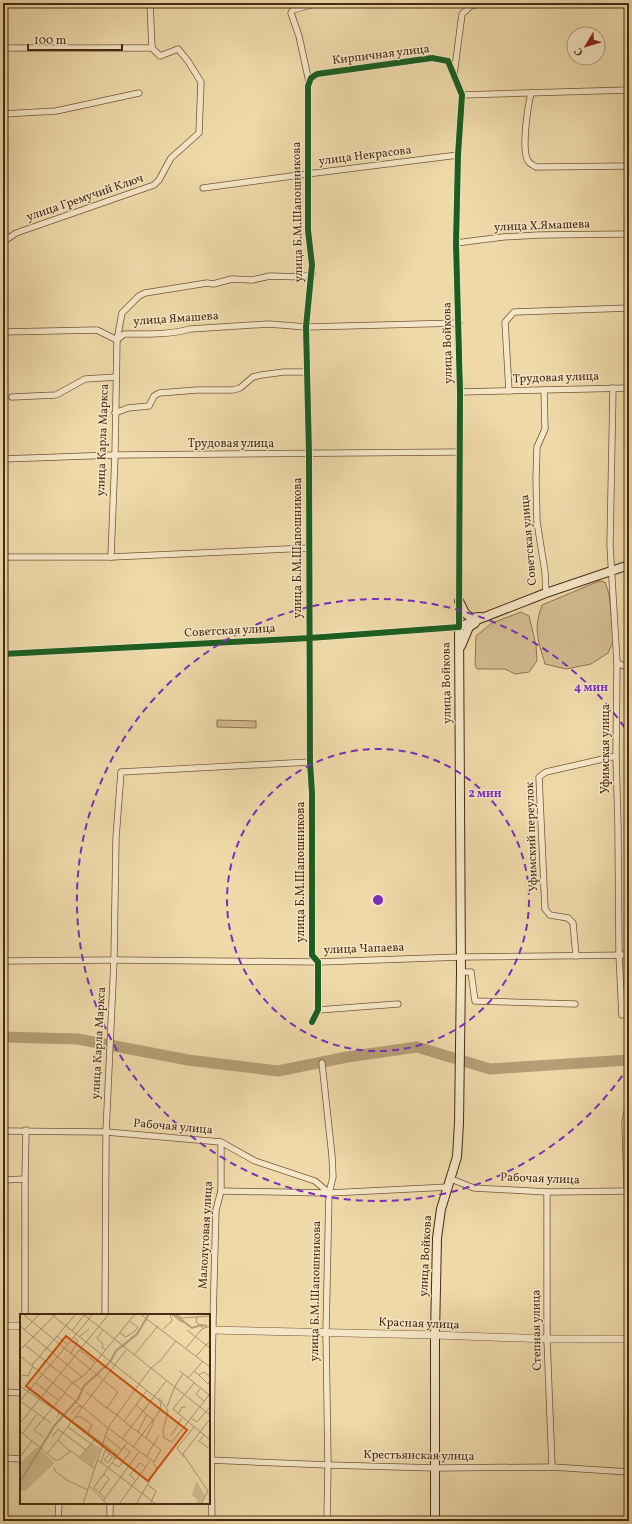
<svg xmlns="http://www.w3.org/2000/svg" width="632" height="1524" font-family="Vollkorn,serif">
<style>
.green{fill:#d3bb90;stroke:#8e7352}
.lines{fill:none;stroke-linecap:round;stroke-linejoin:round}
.river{stroke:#b69e76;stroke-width:11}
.minor-casing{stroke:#725638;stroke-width:7}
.tertiary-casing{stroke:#725638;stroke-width:8}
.secondary-casing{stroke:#482b13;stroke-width:10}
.minor{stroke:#f5e6c7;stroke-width:5.5}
.tertiary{stroke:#f5e6c7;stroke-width:7}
.secondary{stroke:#f5e6c7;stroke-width:8}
.cycleway-casing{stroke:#f5e6c7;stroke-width:8}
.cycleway{stroke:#1b5e20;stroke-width:6}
.ring{fill:none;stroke:#7b2cbf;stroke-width:2;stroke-dasharray:7 5}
.labels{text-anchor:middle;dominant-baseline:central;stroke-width:3;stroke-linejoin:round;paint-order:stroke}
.street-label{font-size:12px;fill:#482b13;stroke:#f5e6c7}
.inset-river{fill:none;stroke:#b69e76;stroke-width:2}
.inset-road{fill:none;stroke:#ac936d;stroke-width:1}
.view{fill:#d0520d;fill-opacity:0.15;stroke:#d0520d;stroke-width:2}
.inset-edge{fill:none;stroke:#482b13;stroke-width:2}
.centre{fill:#7b2cbf;stroke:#f5e6c7;stroke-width:2}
.ring-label{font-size:12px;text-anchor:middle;font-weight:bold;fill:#7b2cbf;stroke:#f5e6c7;stroke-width:3;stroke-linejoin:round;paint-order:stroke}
</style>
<rect width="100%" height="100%" fill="#efd9a9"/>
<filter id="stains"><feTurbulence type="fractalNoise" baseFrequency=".005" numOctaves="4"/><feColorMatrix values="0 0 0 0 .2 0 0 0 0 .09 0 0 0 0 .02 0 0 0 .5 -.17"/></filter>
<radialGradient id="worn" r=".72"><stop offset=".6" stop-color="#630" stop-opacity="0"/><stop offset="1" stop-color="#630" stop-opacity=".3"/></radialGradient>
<g class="green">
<path d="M599 581 605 582 609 594 614 640 608 653 591 664 566 669 545 664C538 640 533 629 542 605Z"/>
<path d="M521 612 529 616 536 645 537 661 529 672 515 674 505 669H477L475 665 476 636 492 623Z"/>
<path d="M217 720 256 721V728L217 727Z"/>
</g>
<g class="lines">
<path class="river" d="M3 1037 78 1039 188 1060 278 1071 347 1057 417 1047 490 1069 629 1060"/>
<defs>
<g id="minor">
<path d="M150 3 152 48"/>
<path d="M3 48H152"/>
<path d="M454 75 462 14 471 6 484 3"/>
<path d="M309 82 299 36 291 13 293 10 318 3"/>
<path d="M531 93C528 106 521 149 528 161 530 164 533 165 536 167L629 166"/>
<path d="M462 95 629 90"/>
<path d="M3 114 56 111 139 93"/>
<path d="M203 188 307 174 458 155"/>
<path d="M3 242 16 233 154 185 159 180 171 158 199 133 201 82 188 61 178 49 160 56 152 48"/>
<path d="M456 243 503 237 539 235 629 234"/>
<path d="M3 332 97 330 117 340 124 334C146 334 169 335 190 329L269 324 306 327 459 323"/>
<path d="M613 388 610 545 617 663 616 756 618 826 619 955 622 1015"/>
<path d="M544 390 545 429 537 447 536 479 537 522 545 572 546 593"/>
<path d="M509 391 505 322 514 312 629 308"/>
<path d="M460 392 629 388"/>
<path d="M12 397 56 395 85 379 116 377"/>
<path d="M115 413 128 408 149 406 154 396 159 393 197 390H233L240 388 253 377 261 375 284 372H306"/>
<path d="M3 459 115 455 460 452"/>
<path d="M3 557H111L309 548"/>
<path d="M111 557 115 455 117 340 122 313 139 296 145 293 207 283 213 284 232 279 252 280 270 276 302 277 312 274"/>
<path d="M3 654 310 638 459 627 460 392 456 243 458 155 462 95 448 61 432 58 317 74 311 78 308 86V230L312 265 306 327 309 454 310 762 312 793V955L318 962V1010L312 1022"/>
<path d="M617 663 629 668"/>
<path d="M576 956 573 923 568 918 550 915 545 909 539 777 546 772 616 756"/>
<path d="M3 961 114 960 318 962 461 957 629 955"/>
<path d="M461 972H471L475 1001 575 1004"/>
<path d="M318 1010 398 1004"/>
<path d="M322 1063 332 1156 333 1177 329 1193 326 1332 328 1465 327 1521"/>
<path d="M3 1131 106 1132 221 1142 255 1161 315 1181 329 1193 449 1187"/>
<path d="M451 1179 474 1188 547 1192 629 1191"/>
<path d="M3 1180 25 1179"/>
<path d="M221 1191 328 1193"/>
<path d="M627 1191 625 1121 629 1103"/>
<path d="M547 1192V1339L552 1467"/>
<path d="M25 1315V1179L26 1130"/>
<path d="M105 1315 106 1132 114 960 116 838 121 772 310 762"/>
<path d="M3 1392 21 1393"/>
<path d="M3 1458 21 1459"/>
<path d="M209 1460 328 1465 436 1468 552 1467 629 1472"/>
<path d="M3 1520 27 1521"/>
<path d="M58 1521 59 1503"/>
<path d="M110 1521V1503"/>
<path d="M212 1521C210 1417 213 1314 216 1210L221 1191V1142"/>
</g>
<g id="tertiary">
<path d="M3 1326H21"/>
<path d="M209 1330 435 1335 547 1339H629"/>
</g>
<g id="secondary">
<path d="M459 601 465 613 471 618 480 617"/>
<path d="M461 646 469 627 475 623"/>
<path d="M435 1521V1335L437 1238 441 1209 457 1157 459 1123 461 972 459 627 546 593 629 565"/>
</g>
</defs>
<use href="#minor" class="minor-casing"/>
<use href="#tertiary" class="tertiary-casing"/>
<use href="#secondary" class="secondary-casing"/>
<use href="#minor" class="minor"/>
<use href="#tertiary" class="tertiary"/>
<use href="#secondary" class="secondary"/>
<defs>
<path id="cycleway" d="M3 654 310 638 459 627 460 392 456 243 458 155 462 95 448 61 432 58 317 74 311 78 308 86V230L312 265 306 327 309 454 310 762 312 793V955L318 962V1010L312 1022"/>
</defs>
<use href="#cycleway" class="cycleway-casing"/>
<use href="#cycleway" class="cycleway"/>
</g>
<g class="ring">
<circle cx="378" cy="900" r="151"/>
<path d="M629 1066A301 301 0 1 1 629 734"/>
</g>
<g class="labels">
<g class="street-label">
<text transform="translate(381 55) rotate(-7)">Кирпичная улица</text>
<text transform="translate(365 156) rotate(-7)">улица Некрасова</text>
<text transform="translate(85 198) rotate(-19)">улица Гремучий Ключ</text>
<text transform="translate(298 212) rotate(-91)">улица Б.М.Шапошникова</text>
<text transform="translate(542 226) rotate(-2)">улица Х.Ямашева</text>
<text transform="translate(176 319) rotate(-4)">улица Ямашева</text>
<text transform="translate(448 343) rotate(-91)">улица Войкова</text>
<text transform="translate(556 378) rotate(-2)">Трудовая улица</text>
<text transform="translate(103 440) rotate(-88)">улица Карла Маркса</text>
<text x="231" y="444">Трудовая улица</text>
<text transform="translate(529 540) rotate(-95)">Советская улица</text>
<text transform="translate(298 548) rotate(-90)">улица Б.М.Шапошникова</text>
<text transform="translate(230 631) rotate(-3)">Советская улица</text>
<text transform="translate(447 683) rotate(-91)">улица Войкова</text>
<text transform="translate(606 749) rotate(-90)">Уфимская улица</text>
<text transform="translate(532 837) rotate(-92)">Уфимский переулок</text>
<text transform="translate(301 872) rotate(-90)">улица Б.М.Шапошникова</text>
<text transform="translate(364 949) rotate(-2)">улица Чапаева</text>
<text transform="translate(99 1043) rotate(-87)">улица Карла Маркса</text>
<text transform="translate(173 1127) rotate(5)">Рабочая улица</text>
<text transform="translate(540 1179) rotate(2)">Рабочая улица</text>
<text transform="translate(206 1235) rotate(-87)">Малолуговая улица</text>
<text transform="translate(426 1256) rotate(-87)">улица Войкова</text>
<text transform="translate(316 1291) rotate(-89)">улица Б.М.Шапошникова</text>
<text transform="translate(419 1324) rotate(2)">Красная улица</text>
<text transform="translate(537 1330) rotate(-91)">Степная улица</text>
<text transform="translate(419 1456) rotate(1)">Крестьянская улица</text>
</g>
</g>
<g transform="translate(20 1314)">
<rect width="190" height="190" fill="#efd9a9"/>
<path d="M72 129 80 134 73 153 61 143ZM17 133 35 149 5 177H0V149ZM176 167 185 181 180 190H175L178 186 172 181Z" fill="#d3bb90"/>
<path class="inset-river" d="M154 0 172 14 181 11 187 12M0 168 34 112 58 85 64 72 90 48 96 37 117 20 129 0"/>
<path class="inset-road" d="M3 0 98 78 87 94M31 0 140 87 141 95 113 133M63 0 190 101M120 0 190 53M151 0 163 9M156 0 162 4 190 2M177 3 176 8 183 14M0 12 62 63M143 15 152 7 150 0M4 16 20 0M83 16 77 24 83 30 82 33 85 36M167 16 190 34M52 17 64 1M100 19 106 23 115 17 118 13 109 7M37 22 47 30M59 23 69 15M5 31 62 76M166 34 182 15 190 12M0 36 36 0M60 36 75 48M51 39 58 27 53 23M114 41 138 12M0 42 88 114 63 190M176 42 190 27M12 51 56 0M160 57 189 81M174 57 179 61 184 58 190 63M179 61 188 70 190 67M0 64 3 61 8 62 13 52M168 64 183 47M16 69 38 86M174 69 153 95 190 126M0 72 32 94M181 74 176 80 184 87M45 78 52 69 62 63 70 55 115 0M66 78 70 81 72 82 84 92 87 94 97 101 111 113 122 121 141 136 134 148 88 114 97 101 119 70 131 54 141 46 156 27M139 84 148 97 143 117 144 124 152 128 190 80M0 87 73 0M0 87 31 109M116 91 134 107 126 124M33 92 40 98 36 104M147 93 155 72 163 60M51 100 58 92 61 93M158 100 162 93H166M47 103 98 141M55 103H61L72 111 68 119M171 104 177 108 190 93M104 107 127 76M0 109 89 0M48 113 71 130M0 117 35 146H39L51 137 75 155M118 118 127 100M3 119 17 100M184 121 179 127 190 135M151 122 162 104M23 123 14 116 45 79M32 123 38 115 66 136M86 123 102 136M102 125 146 67M38 126 50 137M90 139 84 146 88 149 92 143M27 140 106 36M0 143 12 127M60 143 76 124M126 143 139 121M164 143 157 134 174 113M78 146 136 190M81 149 85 136 95 145M92 149 99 153 110 138 104 133M34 153 35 157 47 166 68 176M116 167 110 161 120 149 126 153M128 171 136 177 130 190M70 172 87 190M79 179 89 165 84 160M85 184 74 173 107 129M83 187 119 138M99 190 130 147M116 190 137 154 133 149M181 190 188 177 163 140 190 105"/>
<path class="view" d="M46 22 167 116 128 167 6 72Z"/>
<rect width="190" height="190" class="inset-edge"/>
</g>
<circle cx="378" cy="900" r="6" class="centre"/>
<g class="ring-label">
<text x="591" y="691">4 мин</text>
<text x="485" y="797">2 мин</text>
</g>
<rect width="632" height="1524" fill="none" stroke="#efd9a9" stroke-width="16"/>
<rect x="4" y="4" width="624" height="1516" fill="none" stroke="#482b13" stroke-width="2"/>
<rect x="8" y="8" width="616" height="1508" fill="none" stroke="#482b13"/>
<g transform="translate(586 46) rotate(232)"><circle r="19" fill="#f5e6c7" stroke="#b09b7f"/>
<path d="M0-3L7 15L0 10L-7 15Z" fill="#8f2418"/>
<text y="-6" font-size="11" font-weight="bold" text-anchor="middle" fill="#482b13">С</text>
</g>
<path d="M28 44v6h94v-6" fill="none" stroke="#482b13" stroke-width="2"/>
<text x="34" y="44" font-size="12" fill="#482b13" stroke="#f5e6c7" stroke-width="3" paint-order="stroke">100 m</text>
<rect width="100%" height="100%" filter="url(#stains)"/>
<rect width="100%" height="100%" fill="url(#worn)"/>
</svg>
